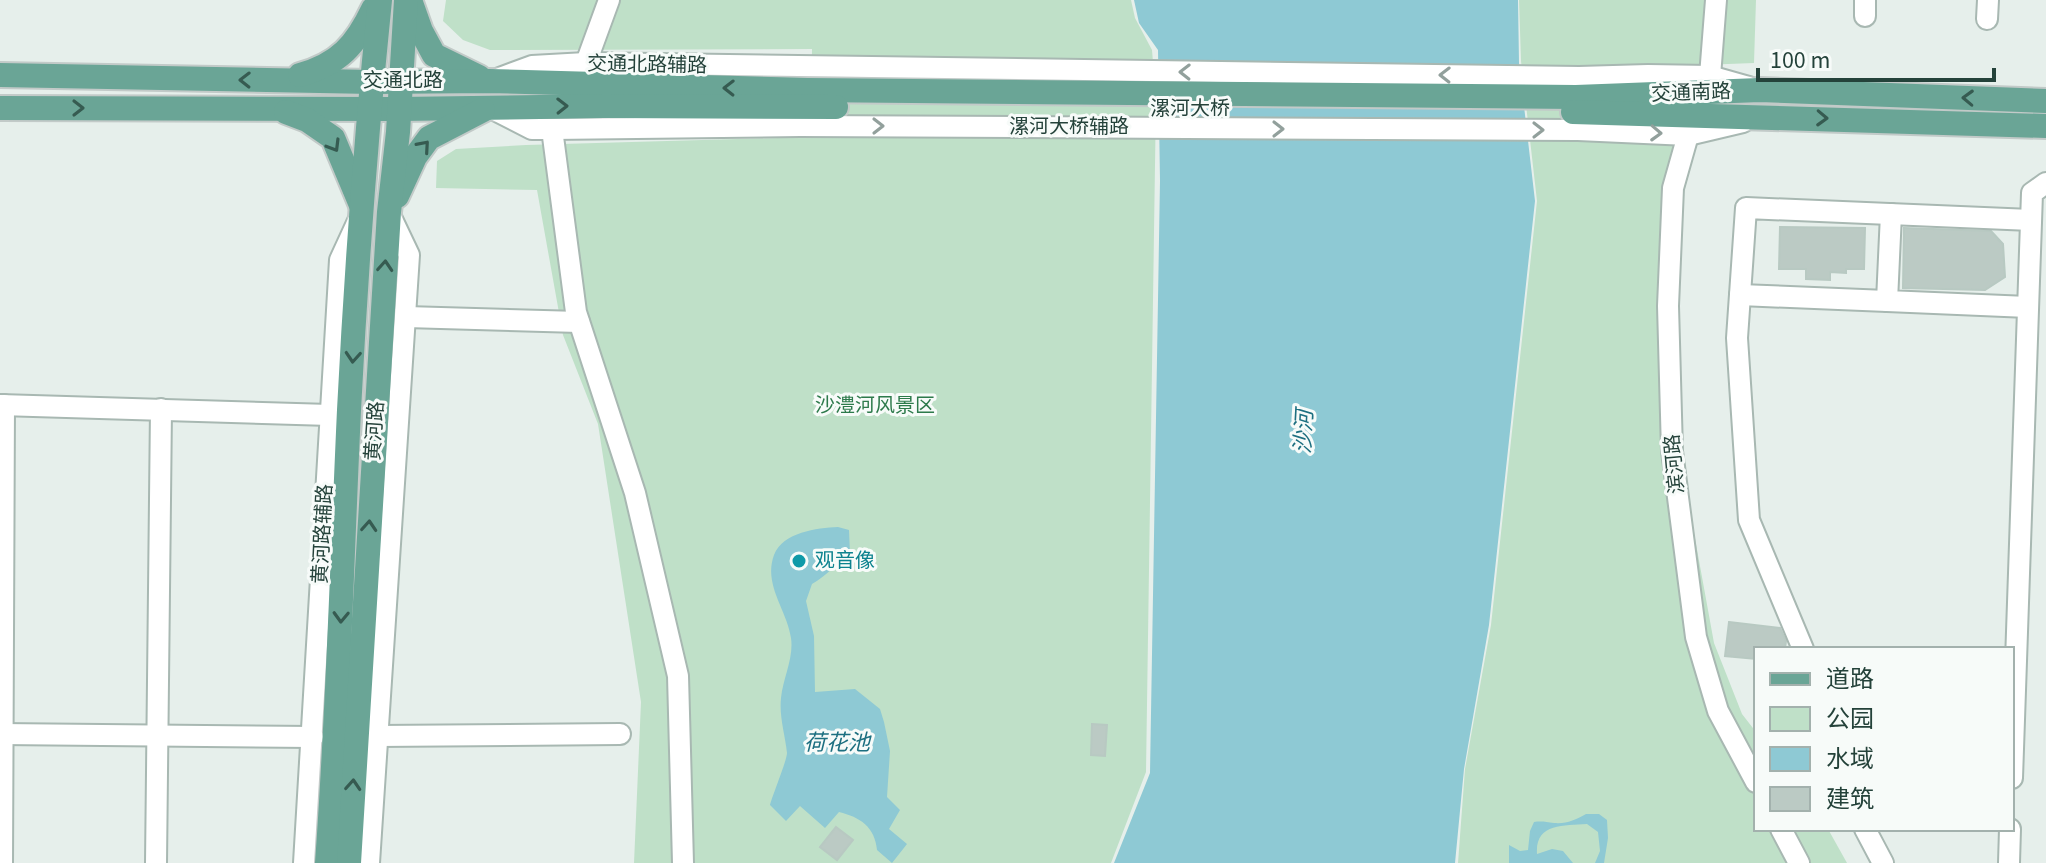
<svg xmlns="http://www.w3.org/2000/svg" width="2046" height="863" font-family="'Source Sans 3','Noto Sans SC',sans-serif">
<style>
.green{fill:#bfe0c8}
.water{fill:#8ec9d4}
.building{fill:#bbcac4;stroke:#b8c9c2;stroke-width:2}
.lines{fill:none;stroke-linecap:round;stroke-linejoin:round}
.minor-casing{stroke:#a8b8b2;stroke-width:24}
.major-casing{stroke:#c2cac8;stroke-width:28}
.minor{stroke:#fff;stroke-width:20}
.major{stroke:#6aa596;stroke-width:24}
.oneway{stroke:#92a09c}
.oneway2{stroke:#365b51}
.culture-dot{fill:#0f9aa8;stroke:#f7fbf9;stroke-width:3}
.labels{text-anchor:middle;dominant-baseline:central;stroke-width:6;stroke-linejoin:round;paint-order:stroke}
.street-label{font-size:20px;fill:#24423a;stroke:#f7fbf9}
.park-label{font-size:20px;fill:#2d7a4b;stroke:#f7fbf9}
.culture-label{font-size:20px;fill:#0d838f;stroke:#f7fbf9;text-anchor:start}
.water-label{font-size:22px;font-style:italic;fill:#1c6f80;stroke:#f7fbf9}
</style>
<rect width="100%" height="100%" fill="#e6efeb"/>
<g class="green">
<path d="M446 0H1131L1135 18 1152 50 1156 98 1146 772 1111 863H634L641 702 598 424 563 335 537 190 436 188 437 161 456 149 526 145 811 137 812 49 490 50 463 40 443 21Z"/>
<path d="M1519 0H1756L1754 63 1702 65 1696 147 1679 211 1680 456 1714 643 1742 714 1756 732V829H1828L1847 863H1458L1465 769 1491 625 1537 201 1521 61Z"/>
</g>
<g class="water">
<path d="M1134 0H1518L1519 63 1535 201 1489 625 1464 769 1455 863H1114L1150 773 1160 181 1158 50 1139 23Z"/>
<path d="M838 527 849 530 850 554C836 563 828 575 812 584L806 601 814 636 815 692 855 689 880 709 884 722 890 751 887 797 900 810 889 829 907 844 892 863 877 850C875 827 860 817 839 812L825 828 800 806 786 821 770 805C773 794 787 760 787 753 785 734 779 717 781 698 783 678 794 658 791 638 787 610 763 585 774 555 783 532 817 528 838 527Z"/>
<path d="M1586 814H1599L1607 820 1608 838 1604 863H1595L1600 851 1598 832 1587 824C1563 826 1535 823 1537 854L1552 849 1563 851 1573 863H1509V845L1520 851 1528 850 1530 831 1534 822C1542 821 1546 822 1554 823 1567 824 1575 820 1586 814Z"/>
</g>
<g class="building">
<path d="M1780 227 1865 228 1864 269H1846V273L1830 272V280L1806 279V269H1779Z"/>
<path d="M1904 228 1991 231 2003 244 2005 277 1985 290 1903 288Z"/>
<path d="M1729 622 1780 628 1786 641 1785 649H1756V659L1725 656Z"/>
<path d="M1092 724 1107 725 1105 756 1091 755Z"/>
<path d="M836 827 853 840 837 860 820 847Z"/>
</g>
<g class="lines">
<defs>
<g id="minor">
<path d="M1865 16V0"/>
<path d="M1987 19 1988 0"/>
<path d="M586 63 609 0"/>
<path d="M1710 76 1716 0"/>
<path d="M497 79 532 66 586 63 1579 77 1648 75 1710 76 1749 87"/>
<path d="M489 107 532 129H552L800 126 1578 130 1688 135 1743 122"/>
<path d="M552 129 576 312 635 493 678 676 683 863"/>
<path d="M1688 135 1673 188 1668 306 1672 451 1696 637 1718 711 1756 782"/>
<path d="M1891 214 1887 301 2028 307"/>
<path d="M1740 295 1887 301"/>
<path d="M406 317 579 322"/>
<path d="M0 405 330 415"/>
<path d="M1803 649 1749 520 1737 338 1746 208 2031 220"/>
<path d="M0 734 313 737"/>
<path d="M377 736 620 734"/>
<path d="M2012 778 2032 193 2046 183"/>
<path d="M1781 829 1799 863"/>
<path d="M1865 829 1883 863"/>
<path d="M2 863 4 405"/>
<path d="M156 863 161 409"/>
<path d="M304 863 340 260 358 221"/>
<path d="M369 863 409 255 389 213"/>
<path d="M2009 863 2010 829"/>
</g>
<g id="major">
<path d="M410 0 421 31 434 55 479 77"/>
<path d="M0 75 372 82 489 81 807 90 1576 97 1760 90 2046 101"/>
<path d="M300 75C339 64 356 45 373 9"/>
<path d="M0 108 399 109 604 106 836 107"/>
<path d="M286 112 307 120 333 138 361 205"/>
<path d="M1573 112 2046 126"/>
<path d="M397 196 415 157 429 138 483 110"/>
<path d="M327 863C338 712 342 561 349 410 356 273 366 136 380 0"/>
<path d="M349 863 389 212 398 132 406 0"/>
</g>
</defs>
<use href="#minor" class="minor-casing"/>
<use href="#major" class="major-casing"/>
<use href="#minor" class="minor"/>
<use href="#major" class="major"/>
</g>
<defs><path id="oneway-chevron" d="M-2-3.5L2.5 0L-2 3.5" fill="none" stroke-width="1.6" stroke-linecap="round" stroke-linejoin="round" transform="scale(2)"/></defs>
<g class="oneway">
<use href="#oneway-chevron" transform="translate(1185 72) rotate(-179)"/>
<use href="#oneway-chevron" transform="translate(1445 75) rotate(-179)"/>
<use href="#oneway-chevron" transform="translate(878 126)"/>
<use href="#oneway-chevron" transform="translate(1278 129)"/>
<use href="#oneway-chevron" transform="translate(1538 130)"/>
<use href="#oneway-chevron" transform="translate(1656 133) rotate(2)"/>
</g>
<g class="oneway2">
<use href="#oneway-chevron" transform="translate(245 80) rotate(-179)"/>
<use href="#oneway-chevron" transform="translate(729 88) rotate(-179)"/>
<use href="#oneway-chevron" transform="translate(1968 98) rotate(-178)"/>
<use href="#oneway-chevron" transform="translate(562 106) rotate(-1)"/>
<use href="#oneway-chevron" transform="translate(78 108)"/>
<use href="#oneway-chevron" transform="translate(1822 118) rotate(2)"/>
<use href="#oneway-chevron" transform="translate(334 146) rotate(59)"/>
<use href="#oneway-chevron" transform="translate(424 146) rotate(-49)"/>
<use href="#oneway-chevron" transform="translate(385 266) rotate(-86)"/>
<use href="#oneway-chevron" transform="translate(353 357) rotate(94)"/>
<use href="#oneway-chevron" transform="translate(369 526) rotate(-86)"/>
<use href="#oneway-chevron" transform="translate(341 617) rotate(92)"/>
<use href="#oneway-chevron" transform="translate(353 785) rotate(-86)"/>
</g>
<circle class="culture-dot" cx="799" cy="561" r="8"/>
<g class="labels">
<g class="street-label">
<text transform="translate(647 65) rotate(1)">交通北路辅路</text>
<text x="403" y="81">交通北路</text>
<text transform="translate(1691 93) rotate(-2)">交通南路</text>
<text x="1190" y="109">漯河大桥</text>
<text x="1069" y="127">漯河大桥辅路</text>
<text transform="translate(375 431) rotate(-86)">黄河路</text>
<text transform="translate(1675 464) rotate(-95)">滨河路</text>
<text transform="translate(323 534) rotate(-87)">黄河路辅路</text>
</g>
<g class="park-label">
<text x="875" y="406">沙澧河风景区</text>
</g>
<g class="culture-label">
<text x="815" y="561">观音像</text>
</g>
<g class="water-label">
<text transform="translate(1304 432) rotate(-87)">沙河</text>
<text x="837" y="743">荷花池</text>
</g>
</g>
<rect x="1754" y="647" width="260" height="184" fill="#f7fbf9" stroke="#a3b1ad" stroke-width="2"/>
<rect x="1770" y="673" width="40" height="12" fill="#6aa596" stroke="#a3b1ad" stroke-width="2"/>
<text x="1826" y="687" font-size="24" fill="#24423a">道路</text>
<rect x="1770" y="707" width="40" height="24" fill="#bfe0c8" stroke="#a3b1ad" stroke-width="2"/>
<text x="1826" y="727" font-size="24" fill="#24423a">公园</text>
<rect x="1770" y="747" width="40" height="24" fill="#8ec9d4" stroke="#a3b1ad" stroke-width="2"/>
<text x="1826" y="767" font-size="24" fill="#24423a">水域</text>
<rect x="1770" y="787" width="40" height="24" fill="#bbcac4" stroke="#a3b1ad" stroke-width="2"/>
<text x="1826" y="807" font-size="24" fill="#24423a">建筑</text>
<path d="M1758 68v12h236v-12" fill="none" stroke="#24423a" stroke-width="4"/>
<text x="1770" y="68" font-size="24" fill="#24423a" stroke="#f7fbf9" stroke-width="6" paint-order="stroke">100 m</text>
</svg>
